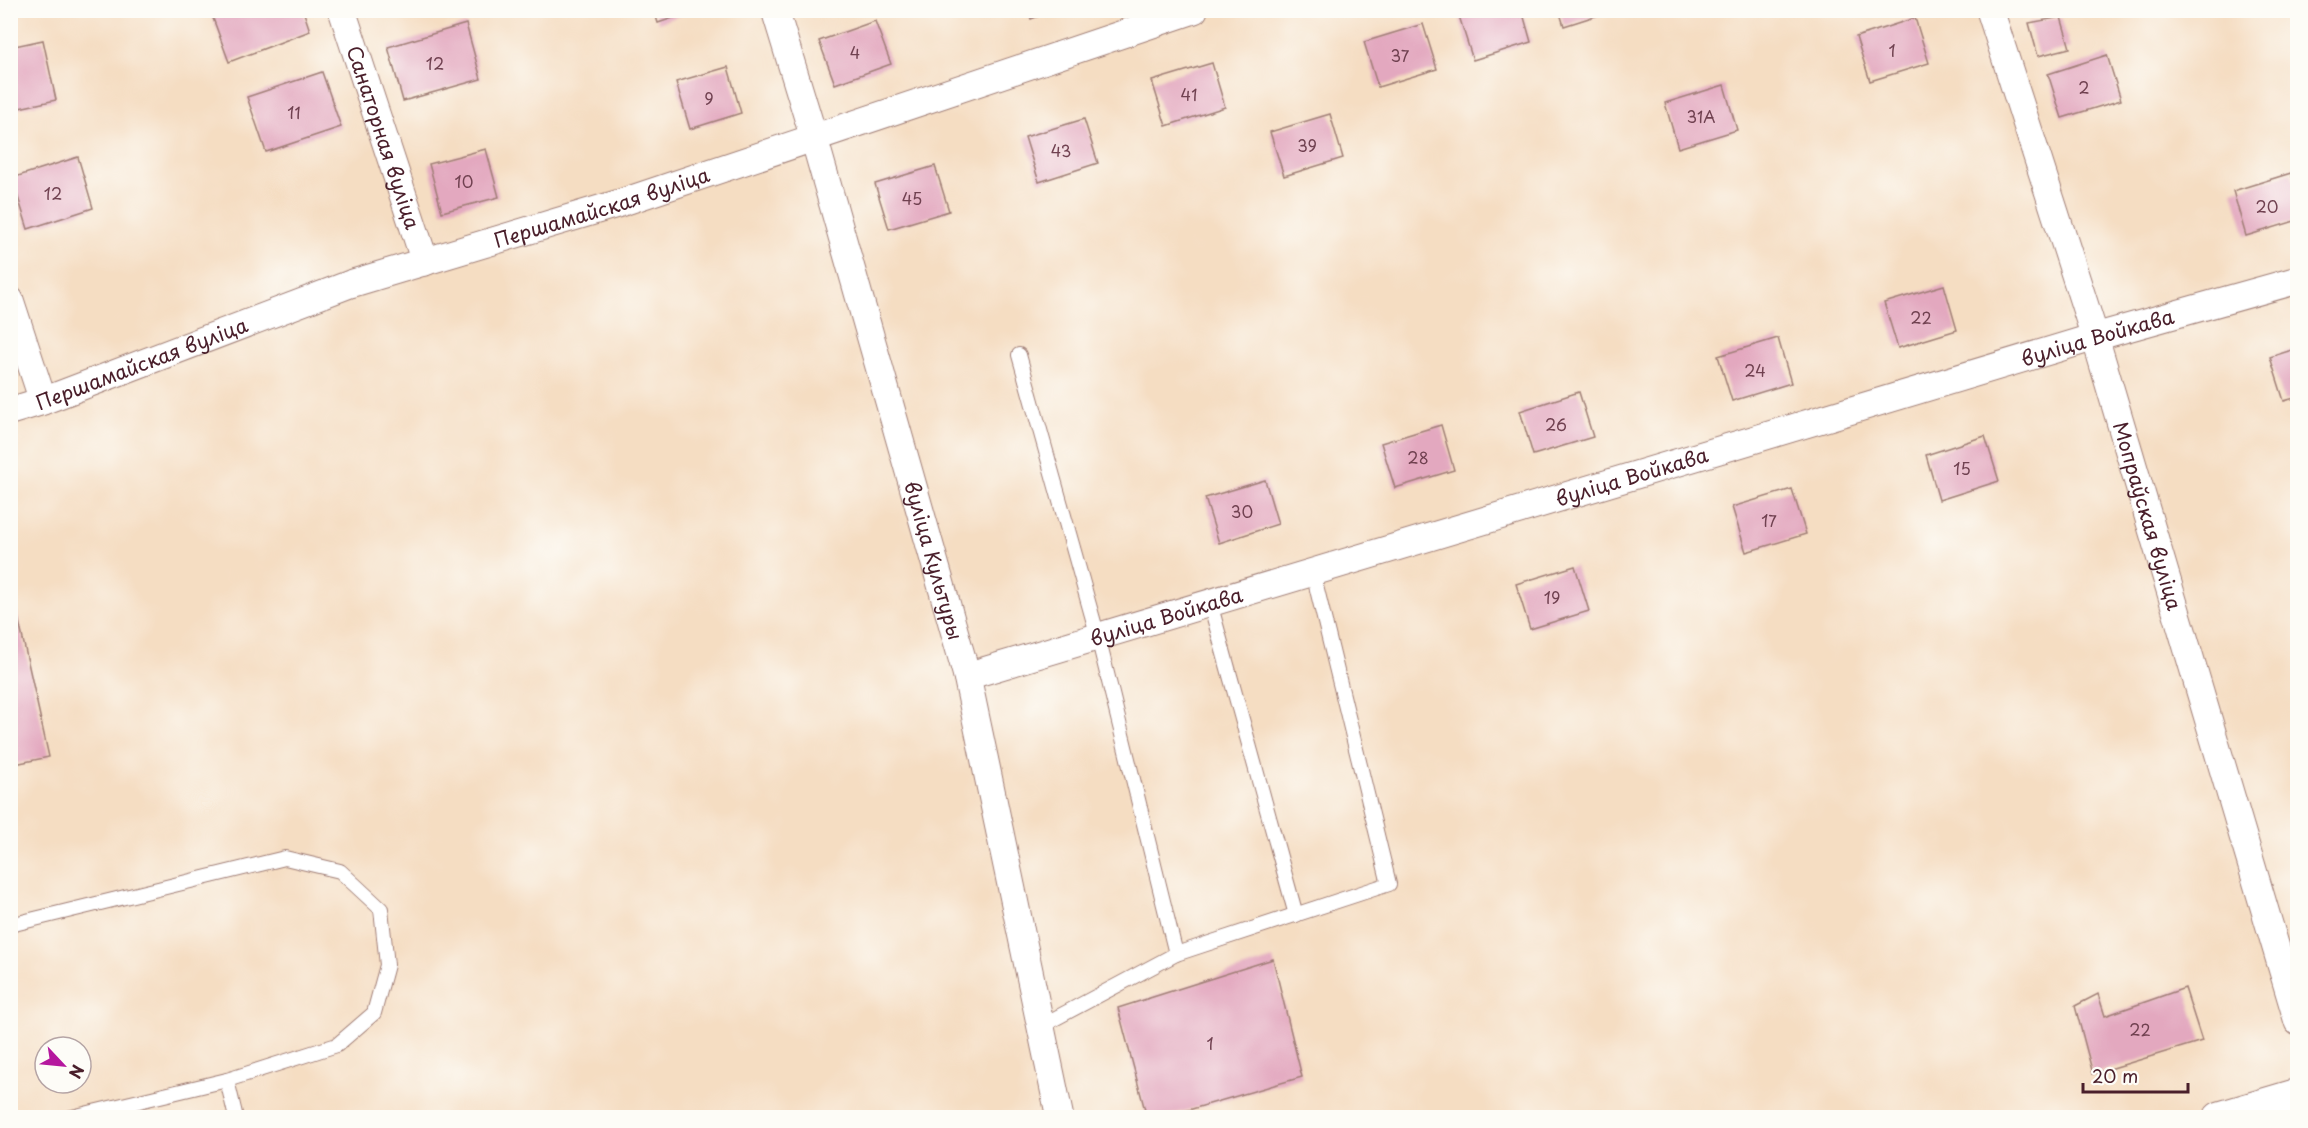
<svg xmlns="http://www.w3.org/2000/svg" width="2308" height="1128" font-family="'Playpen Sans',sans-serif">
<style>
.building{fill:#e3a8bf}
.lines{fill:none;stroke-linecap:round;stroke-linejoin:round}
.service-casing{stroke:#a07e76;stroke-width:16}
.minor-casing{stroke:#a07e76;stroke-width:29}
.tertiary-casing{stroke:#a07e76;stroke-width:35}
.service{stroke:#fff;stroke-width:14}
.minor{stroke:#fff;stroke-width:27}
.tertiary{stroke:#fff;stroke-width:33}
.labels{text-anchor:middle;dominant-baseline:central;stroke-width:6;stroke-linejoin:round;paint-order:stroke}
.number-label{font-size:16px;fill:#704150}
.street-label{font-size:20px;fill:#4a1f2b;stroke:#fdfcf7}
</style>
<rect width="100%" height="100%" fill="#fdfcf7"/>
<filter id="ink" filterUnits="userSpaceOnUse"><feTurbulence type="fractalNoise" baseFrequency=".0167" numOctaves="2"/><feDisplacementMap in="SourceGraphic" scale="12" xChannelSelector="R" yChannelSelector="G"/><feConvolveMatrix kernelMatrix="1 2 1 2 8 2 1 2 1" color-interpolation-filters="sRGB"/></filter>
<filter id="wash" filterUnits="userSpaceOnUse"><feTurbulence type="fractalNoise" baseFrequency=".008" numOctaves="4" result="noise"/><feDisplacementMap in="SourceGraphic" scale="24" xChannelSelector="R" yChannelSelector="G"/><feGaussianBlur stdDeviation="1.35" result="paint"/><feColorMatrix in="noise" values="0 0 0 0 0 0 0 0 0 0 0 0 0 0 0 0 0 1.4 0 .05"/><feComposite in="paint" operator="in"/></filter>
<g filter="url(#wash)">
<rect width="100%" height="100%" fill="#f5ddc2"/>
<g id="blocks">
<g class="building">
<path d="M210 10H303L310 31 229 62Z"/>
<path d="M654 10H694V11L658 23Z"/>
<path d="M1028 10H1052V11L1031 19Z"/>
<path d="M1476 10H1522L1531 42 1473 60 1459 16Z"/>
<path d="M1559 10H1611V11L1564 26Z"/>
<path d="M2061 17 2070 48 2038 56 2029 23Z"/>
<path d="M1915 18 1929 63 1870 81 1856 37Z"/>
<path d="M875 21 891 64 835 84 819 41Z"/>
<path d="M466 24 481 79 403 101 388 47Z"/>
<path d="M1423 24 1437 69 1378 87 1364 42Z"/>
<path d="M43 40 56 100 10 110V47Z"/>
<path d="M2107 55 2121 100 2062 118 2048 74Z"/>
<path d="M1212 63 1225 107 1166 126 1152 81Z"/>
<path d="M728 67 741 113 690 129 676 82Z"/>
<path d="M322 72 341 127 266 152 247 97Z"/>
<path d="M1724 85 1737 130 1678 148 1665 103Z"/>
<path d="M1330 114 1343 158 1284 176 1270 132Z"/>
<path d="M1084 119 1098 163 1039 182 1025 137Z"/>
<path d="M486 149 499 197 442 212 429 164Z"/>
<path d="M78 157 93 208 28 229 12 178Z"/>
<path d="M935 166 949 211 889 229 875 184Z"/>
<path d="M2291 173 2298 192V220L2246 236 2233 191Z"/>
<path d="M1944 285 1957 330 1898 348 1884 303Z"/>
<path d="M1778 338 1791 383 1732 401 1718 356Z"/>
<path d="M2298 348V397L2284 401 2270 357Z"/>
<path d="M1579 392 1593 437 1533 455 1520 411Z"/>
<path d="M1441 425 1454 470 1395 488 1381 443Z"/>
<path d="M1985 436 1999 481 1939 500 1926 455Z"/>
<path d="M1265 480 1278 524 1219 543 1205 498Z"/>
<path d="M1792 489 1806 534 1746 552 1732 507Z"/>
<path d="M1575 566 1589 611 1530 629 1516 584Z"/>
<path d="M10 581 49 757 10 765Z"/>
<path d="M1273 959 1302 1077 1161 1118H1147L1118 1008Z"/>
<path d="M2185 988 2202 1041 2093 1074 2075 1006 2098 994 2105 1016Z"/>
</g>
</g>
</g>
<g filter="url(#ink)">
<use href="#blocks" fill-opacity="0" stroke="#a07e76" stroke-width="1.5"/>
<g class="lines">
<defs>
<g id="service">
<path d="M1019 355 1098 637 1176 954"/>
<path d="M1210 603 1296 915"/>
<path d="M10 925 285 858 340 871 381 909 387 965 374 1013 337 1045 227 1080 236 1118"/>
<path d="M1041 1026 1176 954 1389 884 1313 573"/>
<path d="M68 1118 227 1080"/>
</g>
<g id="minor">
<path id="s1" d="M342 10 425 262"/>
<path id="s2" d="M775 10 814 138 967 676 1060 1118"/>
<path id="s3" d="M1990 10 2095 337 2298 1022"/>
<path d="M10 300 43 401"/>
<path id="s4" d="M10 411 43 401 350 284 620 203 1194 10"/>
<path id="s5" d="M967 676 2095 337 2298 280"/>
</g>
<path id="tertiary" d="M2220 1118 2298 1095"/>
</defs>
<use href="#service" class="service-casing"/>
<use href="#minor" class="minor-casing"/>
<use href="#tertiary" class="tertiary-casing"/>
<use href="#service" class="service"/>
<use href="#minor" class="minor"/>
<use href="#tertiary" class="tertiary"/>
</g>
</g>
<g class="labels">
<g class="number-label">
<text x="1892" y="50">1</text>
<text x="855" y="52">4</text>
<text x="1400" y="55">37</text>
<text x="435" y="63">12</text>
<text x="2084" y="87">2</text>
<text x="1189" y="94">41</text>
<text x="709" y="98">9</text>
<text x="294" y="112">11</text>
<text x="1701" y="116">31А</text>
<text x="1307" y="145">39</text>
<text x="1061" y="150">43</text>
<text x="464" y="181">10</text>
<text x="53" y="193">12</text>
<text x="912" y="198">45</text>
<text x="2267" y="206">20</text>
<text x="1921" y="317">22</text>
<text x="1755" y="370">24</text>
<text x="1556" y="424">26</text>
<text x="1418" y="457">28</text>
<text x="1962" y="468">15</text>
<text x="1242" y="511">30</text>
<text x="1769" y="520">17</text>
<text x="1552" y="597">19</text>
<text x="2140" y="1029">22</text>
<text x="1210" y="1043">1</text>
</g>
<g class="street-label">
<text stroke="none"><textPath href="#s1" startOffset="134">Санаторная вуліца</textPath></text>
<text stroke="none"><textPath href="#s4" startOffset="626">Першамайская вуліца</textPath></text>
<text stroke="none"><textPath href="#s5" startOffset="1180">вуліца Войкава</textPath></text>
<text stroke="none"><textPath href="#s4" startOffset="140">Першамайская вуліца</textPath></text>
<text stroke="none"><textPath href="#s5" startOffset="694">вуліца Войкава</textPath></text>
<text stroke="none"><textPath href="#s3" startOffset="530">Мопраўская вуліца</textPath></text>
<text stroke="none"><textPath href="#s2" startOffset="573">вуліца Культуры</textPath></text>
<text stroke="none"><textPath href="#s5" startOffset="208">вуліца Войкава</textPath></text>
</g>
</g>
<rect width="2308" height="1128" fill="none" stroke="#fdfcf7" stroke-width="36"/>
<g transform="translate(63 1065) rotate(116)"><circle r="28" fill="#fdfcf7" stroke="#b5a4a5" stroke-width="1.5"/>
<path d="M0-4.5L10 22L0 15L-10 22Z" fill="#b5179e"/>
<text y="-9" font-size="16" font-weight="bold" text-anchor="middle" fill="#4a1f2b">N</text>
</g>
<path d="M2083 1083v9h105v-9" fill="none" stroke="#4a1f2b" stroke-width="3"/>
<text x="2092" y="1083" font-size="18" fill="#4a1f2b" stroke="#fdfcf7" stroke-width="4.5" paint-order="stroke">20 m</text>
</svg>
